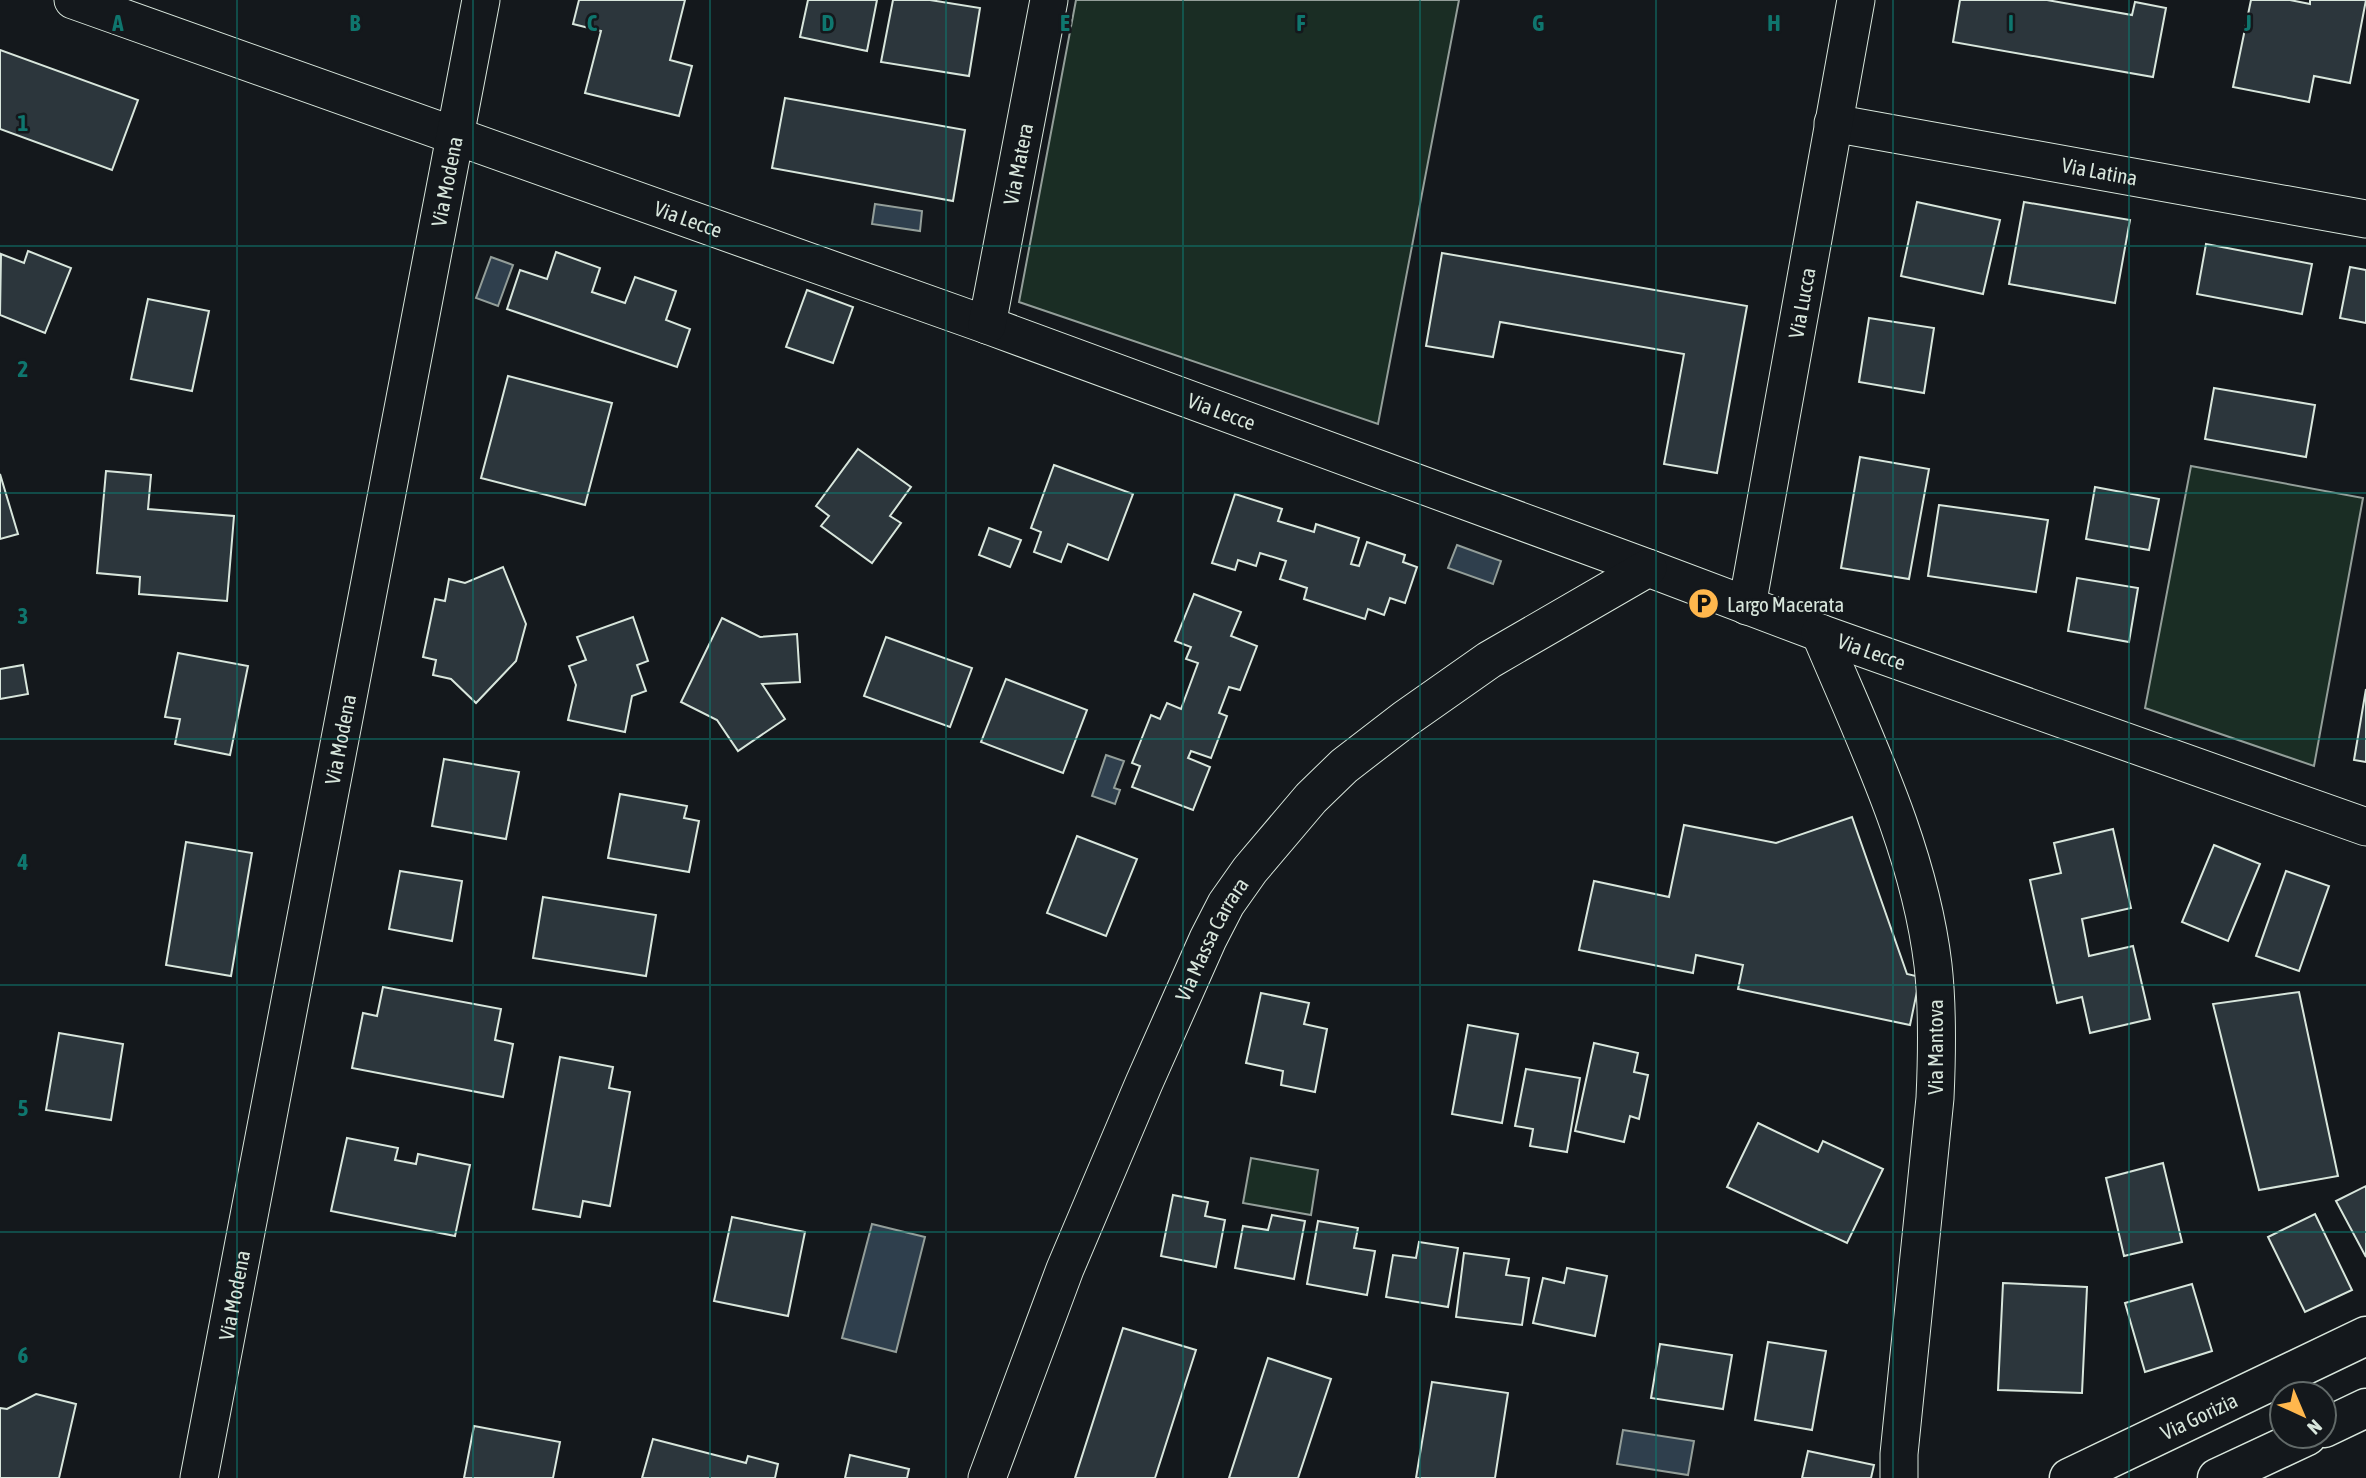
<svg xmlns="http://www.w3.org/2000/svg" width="2366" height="1478" font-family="'Asap Condensed',sans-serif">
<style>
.green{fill:#1a2d24;stroke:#939e99;stroke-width:2}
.water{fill:#2f3f4d;stroke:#939e99;stroke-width:2}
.building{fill:#2c363c;stroke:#d8e6dc;stroke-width:2}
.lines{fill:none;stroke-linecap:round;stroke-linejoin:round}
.street-casing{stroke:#d8e6dc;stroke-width:39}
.secondary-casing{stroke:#d8e6dc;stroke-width:41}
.street{stroke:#14181c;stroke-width:37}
.secondary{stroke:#14181c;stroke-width:38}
.grid{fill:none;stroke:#0f766e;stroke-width:2;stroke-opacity:0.55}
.labels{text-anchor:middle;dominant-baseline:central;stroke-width:5;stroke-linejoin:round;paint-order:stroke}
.street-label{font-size:21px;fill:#d8e6dc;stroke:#14181c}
.poi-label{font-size:21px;fill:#d8e6dc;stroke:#14181c;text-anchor:start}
.grid-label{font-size:23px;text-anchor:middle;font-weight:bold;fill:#0f766e;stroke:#14181c;stroke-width:5;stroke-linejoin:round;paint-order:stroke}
</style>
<rect width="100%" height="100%" fill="#14181c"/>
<g class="green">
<path d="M1076 0H1459L1378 424 1019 302Z"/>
<path d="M2191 466 2363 498 2314 766 2145 708Z"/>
<path d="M1251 1158 1318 1170 1311 1215 1243 1203Z"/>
</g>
<g class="water">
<path d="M875 204 922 211 920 231 872 224Z"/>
<path d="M491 257 513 265 498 306 476 298Z"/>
<path d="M1457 545 1501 561 1493 584 1448 568Z"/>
<path d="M1106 755 1124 761 1114 788 1120 790 1115 804 1092 796Z"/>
<path d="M872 1224 925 1237 896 1352 842 1338Z"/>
<path d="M1623 1430 1694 1441 1688 1475 1617 1464Z"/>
</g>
<g class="building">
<path d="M579 0H685L670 60 692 66 679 116 585 93 601 31 573 24Z"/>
<path d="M808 0H877L867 51 800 37Z"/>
<path d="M893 0H930L980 8 969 76 881 62Z"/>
<path d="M1960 0H2047L2132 15 2135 2 2166 8 2153 77 1953 42Z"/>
<path d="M2251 0H2290L2310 4V0H2366L2350 83 2314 76 2309 102 2233 87Z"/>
<path d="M0 50 138 100 112 170 0 129Z"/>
<path d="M785 98 965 130 953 201 772 168Z"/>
<path d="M1917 202 2000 220 1983 294 1901 276Z"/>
<path d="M2024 202 2130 220 2115 303 2009 284Z"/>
<path d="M2206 244 2312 264 2302 314 2197 294Z"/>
<path d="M28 251 71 268 45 333 0 315 1 254 24 263Z"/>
<path d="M556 252 600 268 592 292 625 303 635 277 676 291 666 320 690 329 677 367 507 309 520 270 547 279Z"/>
<path d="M1442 253 1747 306 1717 473 1664 464 1684 354 1500 322 1493 357 1426 346Z"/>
<path d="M2350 267 2366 270V323L2340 318Z"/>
<path d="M807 290 853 307 833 363 786 347Z"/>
<path d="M148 299 209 311 192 391 131 379Z"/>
<path d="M1869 318 1934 328 1924 393 1859 382Z"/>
<path d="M508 376 612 403 585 505 481 478Z"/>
<path d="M2214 388 2315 405 2306 457 2205 439Z"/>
<path d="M858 449 911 487 890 516 901 523 872 563 821 526 829 516 816 506Z"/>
<path d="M1860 457 1929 469 1909 579 1841 568Z"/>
<path d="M1054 465 1133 494 1108 560 1068 544 1061 562 1034 552 1041 532 1031 528Z"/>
<path d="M106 471 151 475 148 509 234 516 227 601 139 594 140 577 97 573Z"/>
<path d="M0 474 18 534 0 539Z"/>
<path d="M2095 487 2159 499 2149 550 2086 539Z"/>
<path d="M1235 494 1282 509 1278 521 1314 532 1316 524 1359 538 1351 564 1359 566 1367 542 1405 555 1403 562 1417 567 1405 603 1390 598 1384 615 1368 609 1365 619 1304 599 1307 588 1280 579 1286 561 1260 553 1256 566 1238 560 1235 570 1212 563Z"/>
<path d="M1939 505 2048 520 2036 592 1928 576Z"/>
<path d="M989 528 1021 540 1010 567 979 555Z"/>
<path d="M503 567 526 624 516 661 476 703 451 679 433 675 436 660 423 657 435 599 445 601 449 579 465 583Z"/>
<path d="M2077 578 2138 588 2129 642 2068 631Z"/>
<path d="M1194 594 1241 612 1231 636 1257 646 1240 690 1229 687 1219 713 1227 716 1211 758 1191 751 1188 758 1210 767 1193 810 1132 787 1140 766 1132 763 1151 715 1160 719 1167 703 1181 709 1198 663 1186 659 1191 647 1175 641Z"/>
<path d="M633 617 648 661 637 665 646 691 632 696 625 732 568 720 576 685 569 666 586 660 577 637Z"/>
<path d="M722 618 760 637 797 634 800 682 762 684 785 719 738 751 717 720 681 702Z"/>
<path d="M886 637 972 668 950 727 864 696Z"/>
<path d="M178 653 248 666 230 755 175 744 180 719 165 717Z"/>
<path d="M23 665 28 694 0 699V669Z"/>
<path d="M1006 679 1087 710 1063 773 981 742Z"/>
<path d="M2366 689V762L2354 760Z"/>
<path d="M444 759 519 772 506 839 432 826Z"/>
<path d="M620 794 687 806 684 818 699 821 689 872 608 858Z"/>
<path d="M1852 817 1907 974 1920 977 1910 1025 1738 989 1743 965 1696 955 1693 973 1579 950 1594 881 1669 897 1684 825 1776 843Z"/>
<path d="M2113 829 2131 908 2082 919 2089 956 2133 946 2150 1019 2090 1033 2082 997 2057 1003 2030 880 2061 873 2054 843Z"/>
<path d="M1077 836 1137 859 1106 936 1047 913Z"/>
<path d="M186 842 252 853 231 976 166 965Z"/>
<path d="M2214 845 2260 864 2228 941 2182 922Z"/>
<path d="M400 871 462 881 452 941 389 929Z"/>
<path d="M2286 871 2329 886 2299 971 2256 956Z"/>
<path d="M543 897 656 915 646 976 533 958Z"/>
<path d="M383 987 501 1009 495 1040 513 1044 503 1097 352 1068 363 1013 377 1016Z"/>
<path d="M2299 992 2338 1176 2259 1190 2213 1004Z"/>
<path d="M1261 993 1309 1003 1304 1024 1327 1029 1315 1092 1281 1085 1283 1071 1246 1063Z"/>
<path d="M1468 1025 1518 1034 1502 1123 1452 1114Z"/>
<path d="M59 1033 123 1044 111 1120 46 1110Z"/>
<path d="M1594 1043 1638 1053 1634 1072 1648 1075 1639 1119 1630 1116 1624 1142 1575 1131Z"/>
<path d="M560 1057 613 1067 609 1088 630 1092 610 1206 583 1201 580 1217 533 1209Z"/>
<path d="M1526 1069 1580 1078 1567 1152 1530 1146 1533 1129 1515 1126Z"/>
<path d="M1758 1123 1818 1152 1823 1141 1883 1169 1847 1243 1727 1187Z"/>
<path d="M347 1138 398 1148 395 1160 416 1164 418 1154 470 1165 455 1236 331 1211Z"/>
<path d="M2163 1163 2182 1242 2124 1256 2106 1178Z"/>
<path d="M2366 1186V1257L2336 1201Z"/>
<path d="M1173 1195 1208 1202 1205 1216 1225 1220 1216 1267 1161 1256Z"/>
<path d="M2315 1214 2352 1290 2305 1312 2268 1237Z"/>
<path d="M1272 1215 1305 1221 1294 1279 1235 1268 1243 1226 1268 1230Z"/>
<path d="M732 1217 805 1232 788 1316 714 1301Z"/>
<path d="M1318 1221 1358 1228 1354 1248 1375 1251 1367 1295 1307 1284Z"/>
<path d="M1419 1242 1458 1248 1448 1307 1386 1297 1393 1255 1416 1258Z"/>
<path d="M1464 1253 1509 1259 1506 1275 1529 1278 1522 1325 1456 1317Z"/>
<path d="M1567 1268 1607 1276 1595 1336 1533 1323 1543 1278 1564 1283Z"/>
<path d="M2003 1283 2087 1287 2082 1393 1998 1390Z"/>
<path d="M2192 1284 2212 1351 2145 1372 2125 1303Z"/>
<path d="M1123 1328 1196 1350 1155 1478H1075Z"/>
<path d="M1768 1342 1826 1351 1812 1430 1755 1420Z"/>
<path d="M1660 1344 1732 1355 1723 1409 1651 1398Z"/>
<path d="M1268 1358 1331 1379 1298 1478H1229Z"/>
<path d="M1432 1382 1508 1393 1495 1478H1416Z"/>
<path d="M36 1394 76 1404 59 1478H0V1408L7 1409Z"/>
<path d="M474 1426 560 1442 553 1478H464Z"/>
<path d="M653 1439 746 1463 748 1456 778 1464 775 1478H642Z"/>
<path d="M1808 1451 1874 1465 1871 1478H1802Z"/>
<path d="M850 1455 909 1469 907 1478H845Z"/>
</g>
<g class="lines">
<defs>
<g id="street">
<path id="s1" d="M73 0 987 325 1648 568 1820 633 2366 827"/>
<path id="s2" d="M1833 123 2366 219"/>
<path id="s3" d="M987 325 1049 0"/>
<path id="s4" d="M1747 606 1856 0"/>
<path d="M1820 633C1865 740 1919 848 1933 965 1938 1009 1937 1054 1935 1098L1899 1454V1478"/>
<path id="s5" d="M199 1478 481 0"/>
<path id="s6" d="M987 1478 1065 1269 1144 1083 1208 939 1226 904 1250 870 1311 798 1344 766 1405 719 1489 660 1648 568"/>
</g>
<g id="secondary">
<path d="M2324 1428 2366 1408"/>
<path id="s7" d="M2069 1478 2366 1336"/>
<path d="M2217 1478 2307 1436"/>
</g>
</defs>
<use href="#street" class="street-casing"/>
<use href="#secondary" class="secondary-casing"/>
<use href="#street" class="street"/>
<use href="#secondary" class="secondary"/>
</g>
<path class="grid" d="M237 0V1478M473 0V1478M710 0V1478M946 0V1478M1183 0V1478M1420 0V1478M1656 0V1478M1893 0V1478M2129 0V1478M0 246H2366M0 493H2366M0 739H2366M0 985H2366M0 1232H2366"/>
<defs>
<symbol id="parking-disc" viewBox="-11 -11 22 22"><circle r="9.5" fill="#ffb74d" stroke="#14181c"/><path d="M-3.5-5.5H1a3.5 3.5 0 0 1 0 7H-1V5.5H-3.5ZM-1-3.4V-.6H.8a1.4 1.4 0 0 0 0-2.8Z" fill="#111"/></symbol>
</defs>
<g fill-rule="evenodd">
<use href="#parking-disc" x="1686" y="586" width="35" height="35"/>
</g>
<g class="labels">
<g class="street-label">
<text stroke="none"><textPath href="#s3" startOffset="164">Via Matera</textPath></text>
<text stroke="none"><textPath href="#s2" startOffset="271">Via Latina</textPath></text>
<text stroke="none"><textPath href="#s5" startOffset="1320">Via Modena</textPath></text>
<text stroke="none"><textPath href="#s1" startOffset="653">Via Lecce</textPath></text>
<text stroke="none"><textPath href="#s4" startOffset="308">Via Lucca</textPath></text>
<text stroke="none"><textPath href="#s1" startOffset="1220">Via Lecce</textPath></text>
<text stroke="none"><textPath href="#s1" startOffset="1913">Via Lecce</textPath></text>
<text stroke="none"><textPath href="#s5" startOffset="752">Via Modena</textPath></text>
<text stroke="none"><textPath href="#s6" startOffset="584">Via Massa Carrara</textPath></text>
<text transform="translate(1935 1047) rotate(-90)">Via Mantova</text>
<text stroke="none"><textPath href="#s5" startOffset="186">Via Modena</textPath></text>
<text stroke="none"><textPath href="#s7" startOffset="144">Via Gorizia</textPath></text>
</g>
<g class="poi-label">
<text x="1727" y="604">Largo Macerata</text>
</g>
</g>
<g class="grid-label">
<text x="118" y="31">A</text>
<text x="355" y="31">B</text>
<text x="592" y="31">C</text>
<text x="828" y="31">D</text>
<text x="1065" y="31">E</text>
<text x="1301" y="31">F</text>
<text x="1538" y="31">G</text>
<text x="1774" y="31">H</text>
<text x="2011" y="31">I</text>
<text x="2248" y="31">J</text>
<text x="23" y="131">1</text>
<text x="23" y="377">2</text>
<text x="23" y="624">3</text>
<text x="23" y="870">4</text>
<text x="23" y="1116">5</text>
<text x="23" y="1363">6</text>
</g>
<g transform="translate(2303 1415) rotate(136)"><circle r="33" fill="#14181c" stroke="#626a69" stroke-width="2"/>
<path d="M0-5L12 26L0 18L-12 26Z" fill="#ffb74d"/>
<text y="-10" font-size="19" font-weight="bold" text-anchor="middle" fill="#d8e6dc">N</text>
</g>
</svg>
